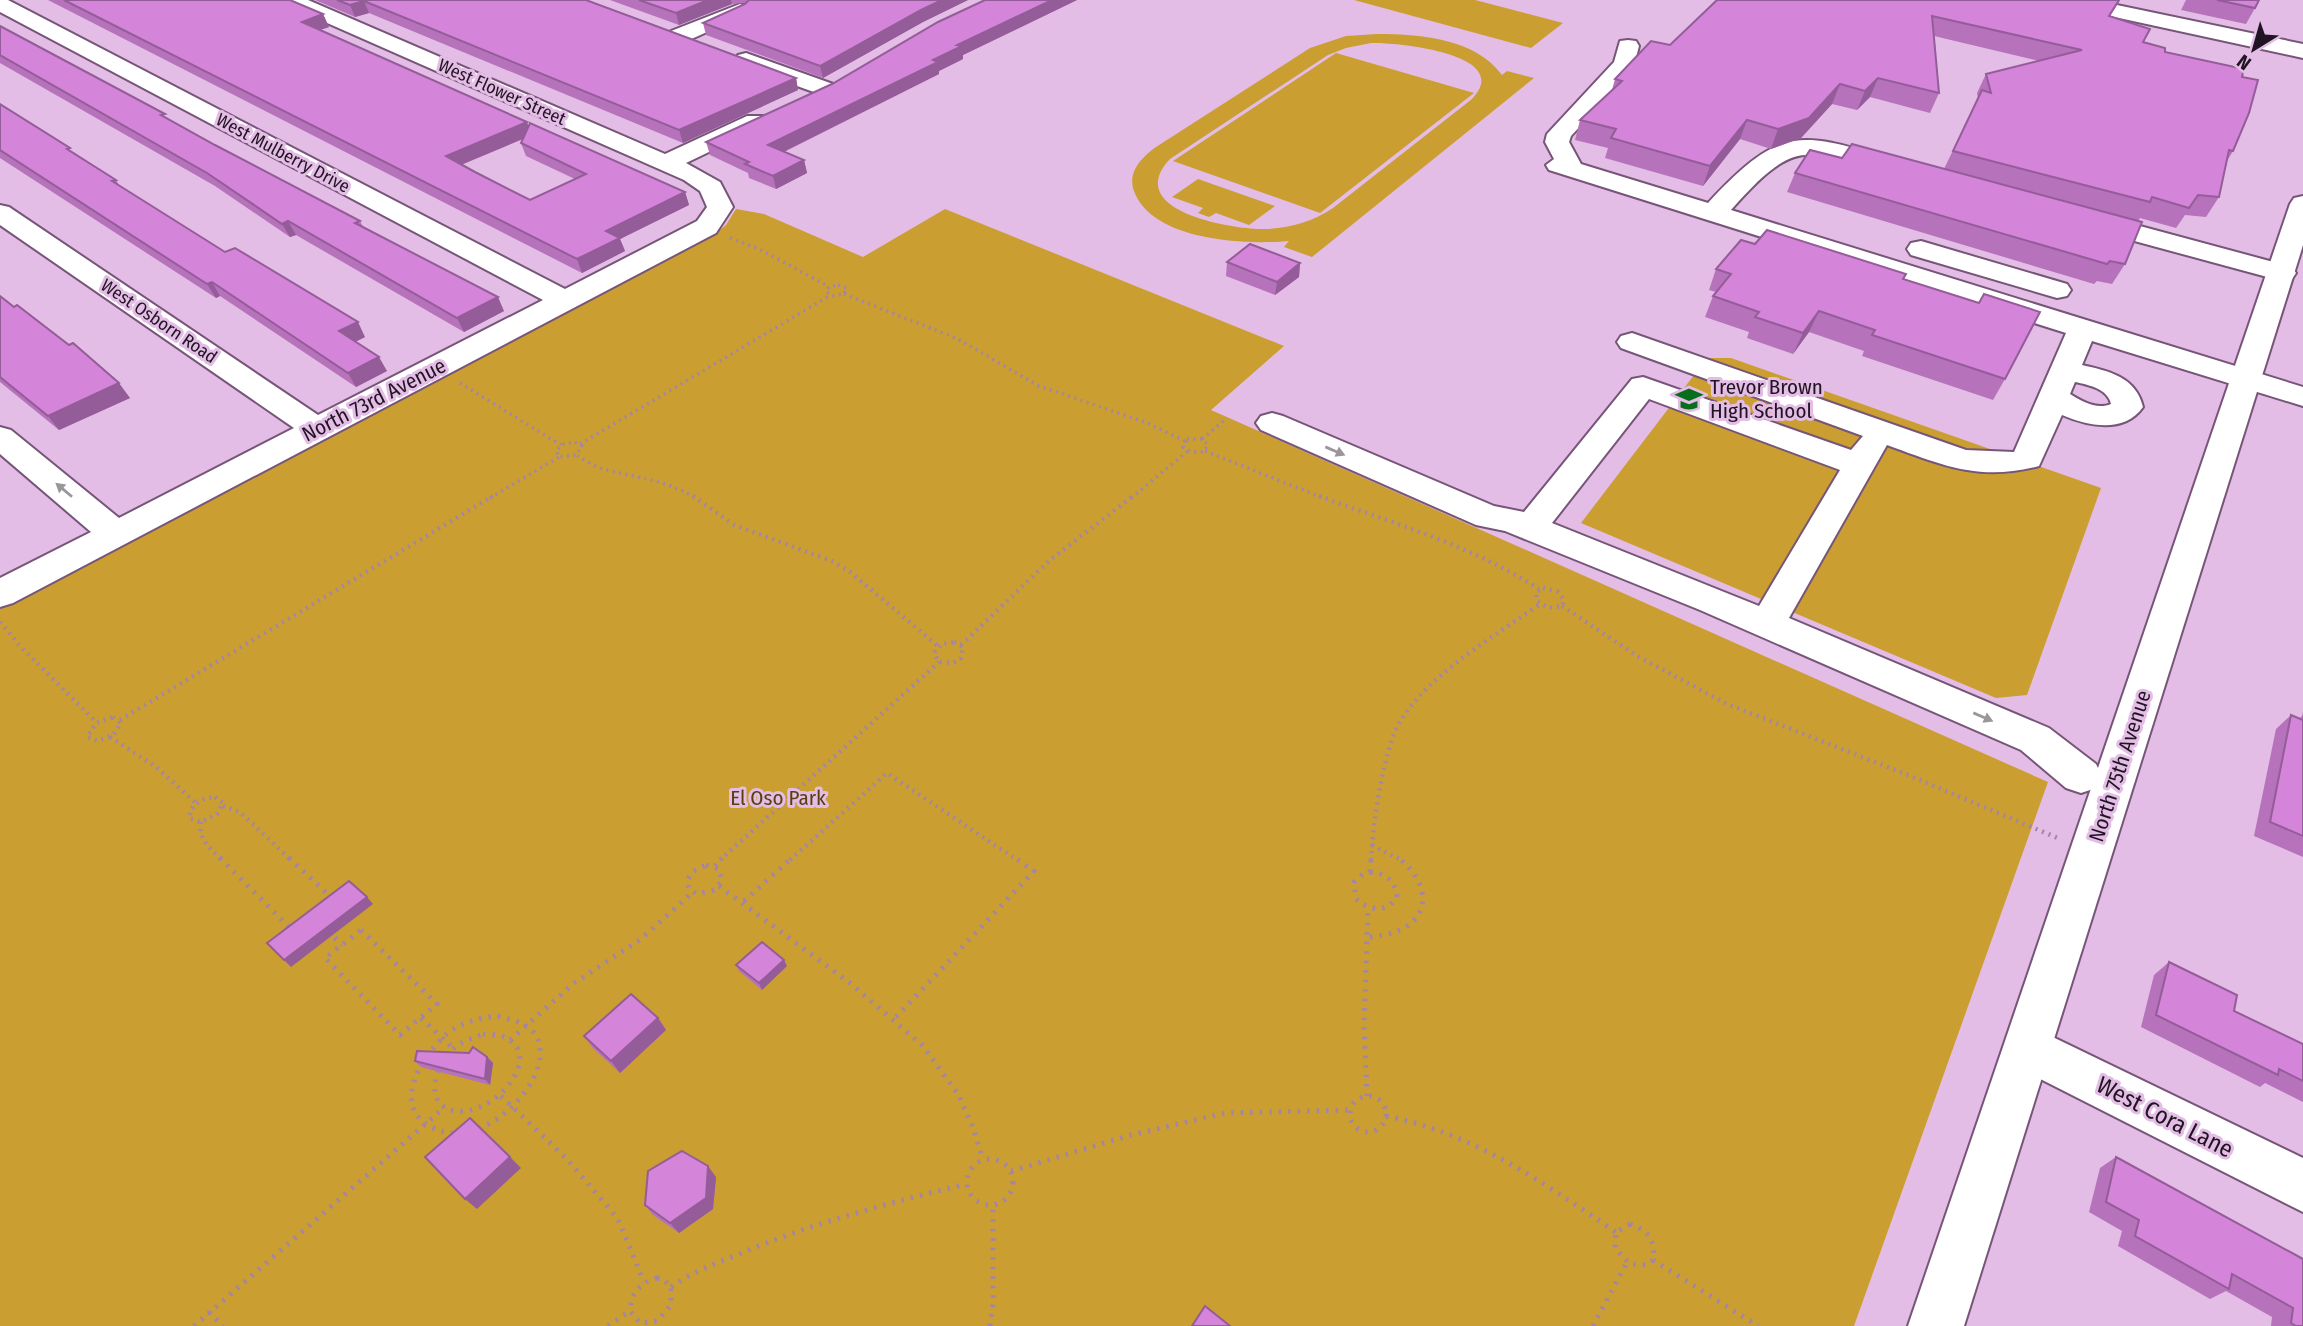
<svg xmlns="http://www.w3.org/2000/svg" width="2303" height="1326" font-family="'Fira Sans Condensed',sans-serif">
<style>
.green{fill:#cb9e32;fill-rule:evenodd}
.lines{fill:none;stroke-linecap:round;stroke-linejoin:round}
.minor-casing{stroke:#765578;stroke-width:4}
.major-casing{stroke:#765578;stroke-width:4}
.path-far2{stroke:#a386a5;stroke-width:3.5;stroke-dasharray:2 4.5;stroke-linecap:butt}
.path-far1{stroke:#a386a5;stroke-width:4.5;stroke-dasharray:2 5;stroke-linecap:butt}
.path{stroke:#a386a5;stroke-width:5;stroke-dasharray:2.5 7;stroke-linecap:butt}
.minor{fill:#fff;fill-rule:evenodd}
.major{fill:#fff;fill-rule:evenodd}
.wall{fill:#b672bb;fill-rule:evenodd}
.shaded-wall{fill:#945c98}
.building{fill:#d484d9;stroke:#945c98;stroke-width:2}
.oneway{fill:#9b959c}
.labels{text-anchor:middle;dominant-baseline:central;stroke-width:6;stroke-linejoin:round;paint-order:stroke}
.far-street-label{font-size:18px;fill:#211422;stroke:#e3bde5}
.poi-label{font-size:21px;fill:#211422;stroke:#e3bde5;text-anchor:start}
.street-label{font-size:21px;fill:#211422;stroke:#e3bde5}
.park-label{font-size:21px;fill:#55400e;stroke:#e3bde5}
.near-street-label{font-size:24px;fill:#211422;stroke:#e3bde5}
</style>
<rect width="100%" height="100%" fill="#e3bde5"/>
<g class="green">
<path d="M1354 0H1475L1563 23 1531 48Z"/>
<path d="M1377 34C1419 34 1475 38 1502 75L1507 71 1534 78 1312 257 1284 247 1289 241C1246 245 1152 241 1134 191 1127 172 1142 157 1156 147L1310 48 1346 36ZM1371 43C1393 42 1516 53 1472 99L1333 208C1313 222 1289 228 1266 229 1234 230 1121 211 1170 159L1328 55 1346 48Z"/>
<path d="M1336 53 1474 93 1320 213 1173 161Z"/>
<path d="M1198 179 1275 206 1249 225 1216 213 1209 217 1198 213 1203 208 1172 197Z"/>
<path d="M736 209 764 214 863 257 945 209 1284 346 1211 410 2048 782 1854 1326H0V609L714 235 726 225Z"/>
<path d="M1707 358H1731L2101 488 2027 695 1996 698 1581 523Z"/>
</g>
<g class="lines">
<defs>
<g id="minor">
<path d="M0 0H8L565 289 697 221 707 207 700 191 684 180 284 4 281 0H308L665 154 747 116H763L767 121 763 126 686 163 720 182 733 207 716 233 13 603 0 607V578L91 532 0 454V427L11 430 119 518 294 428 0 225V205L9 207 318 415 543 300 0 12Z"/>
<path d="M2054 0H2093L2303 44V58L2064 6 2057 4Z"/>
<path d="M740 4 747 6 750 10 747 14 687 41H671L668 36 671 31Z"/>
<path d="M1628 40 1636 41 1639 46 1633 69 1571 136 1569 142 1581 164 1708 203C1785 120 1803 133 1904 163L1907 168 1904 173 1895 175C1805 153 1800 132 1731 210L2303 387V406L2092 341 2082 365C2109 371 2136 377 2143 407 2124 434 2088 426 2062 415L2039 466C1979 482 1942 465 1887 445L1789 618 2049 728 2096 764 2102 776 2096 788 2081 793 2066 788 2021 750 1700 610 1505 531 1476 525 1261 430 1256 423 1261 416 1272 413 1283 416 1494 506 1524 512 1632 379 1643 377 1851 450 1863 436 1621 348 1617 342 1621 336 1632 333 1966 450 2014 452 2066 333 1549 170 1546 165 1554 159 1545 142 1547 134 1614 62 1620 41ZM2075 382C2089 385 2108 389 2111 404 2097 410 2083 402 2070 394ZM1649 399 1840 470 1759 606 1552 523Z"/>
<path d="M746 53 833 84 836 89 833 94 825 96 738 65 735 60 738 55Z"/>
<path d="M2088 212 2292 267 2296 273 2292 279 2282 281 2079 226 2075 220 2079 214Z"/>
<path d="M1921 241 2067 284 2071 290 2067 296 2057 298 1911 255 1907 249 1911 243Z"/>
<path d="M2028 1025 2303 1158V1212L2011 1064 2003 1048 2011 1032Z"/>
</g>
<path id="major" d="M2303 196V245L1964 1326H1908L2290 204 2294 198Z"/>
</defs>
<use href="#minor" class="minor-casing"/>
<use href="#major" class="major-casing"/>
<g class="path-far2">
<path d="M730 238 759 249 828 286"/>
<path d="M838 285 847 288 844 294 832 296 826 291 829 287Z"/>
<path d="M844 294 956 338 1039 386 1145 422 1185 441"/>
<path d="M460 383 561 445"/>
<path d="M1187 439H1202L1208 445 1203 452H1191L1183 447Z"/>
<path d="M1202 439 1227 418"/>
<path d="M575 442 582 446 576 455 559 457 556 450 564 444Z"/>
<path d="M580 444 829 296"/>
<path d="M1205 451 1323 498"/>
<path d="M577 456C586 461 597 468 607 470 642 479 663 479 696 498"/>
<path d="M490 498 559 457"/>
<path d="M1131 498 1188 451"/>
</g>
<g class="path-far1">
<path d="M693 496 734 525 832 561 850 572 938 646"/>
<path d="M1319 496C1395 524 1470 545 1539 589"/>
<path d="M1543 588 1558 592 1564 600 1562 606 1549 608 1537 601 1536 592Z"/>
<path d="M1562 606 1639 657 1727 704 1908 775 2060 839"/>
<path d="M0 622 20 646 96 722"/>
<path d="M954 642 963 647 961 658 953 663 939 662 934 653 941 644Z"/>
<path d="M961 645 1050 560 1133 496"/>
<path d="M113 717 121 723 114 734 98 741 87 737 96 723Z"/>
<path d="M120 720 493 496"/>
<path d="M110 737 156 767 196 803"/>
<path d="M215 797 223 803 217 814 201 822 189 818C191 804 201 798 215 797Z"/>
<path d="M223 806 240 812 291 860"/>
<path d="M201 822C198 840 210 848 222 860"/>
<path d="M1372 845 1401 860"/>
<path d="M720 860 939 662"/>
<path d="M790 860 887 773 1017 860"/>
<path d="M1371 860C1373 823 1381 769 1394 734 1414 683 1496 635 1540 604"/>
</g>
<g class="path">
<path d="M220 858 292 930"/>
<path d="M289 858 333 899"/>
<path d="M706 865 719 869 722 881 714 890 697 894 689 889 687 881 692 872Z"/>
<path d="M715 866 722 858"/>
<path d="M1370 872 1371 858"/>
<path d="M1370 872C1386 873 1395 881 1397 897 1386 913 1370 911 1356 899L1354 882 1364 873Z"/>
<path d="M719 886 850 983 922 1045 958 1094 972 1125 983 1160"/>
<path d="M744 901 792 858"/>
<path d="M361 930 437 1004 400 1035 325 958Z"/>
<path d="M328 931 342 945"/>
<path d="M1370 937C1384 935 1400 933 1411 923 1435 902 1418 874 1399 858"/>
<path d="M498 1016C506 1019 516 1020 523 1024 579 1054 486 1165 426 1124 391 1100 428 1046 452 1030 466 1021 482 1017 498 1016Z"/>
<path d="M896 1017 1034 871 1015 858"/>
<path d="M421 1018 454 1049"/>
<path d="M483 1034C489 1035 499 1034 504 1037 546 1055 495 1116 456 1111 421 1106 436 1063 454 1048 462 1041 473 1038 483 1034Z"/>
<path d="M510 1040 574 983 641 939 693 892"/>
<path d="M501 1096 567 1159 618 1219 644 1282"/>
<path d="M1367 1096 1364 1026 1368 908"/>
<circle cx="1368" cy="1114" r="18"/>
<path d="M1386 1116C1474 1133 1543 1183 1616 1232"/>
<circle cx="990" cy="1182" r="23"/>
<path d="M1011 1171 1131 1135 1225 1113 1350 1110"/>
<path d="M1630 1224C1648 1230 1656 1241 1653 1260L1646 1265 1630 1264 1615 1248 1616 1232Z"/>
<path d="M1653 1260 1758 1326"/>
<path d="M657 1278 663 1279 671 1287V1305L657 1321 640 1323 630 1311C631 1293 640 1283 657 1278Z"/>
<path d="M671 1287C691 1272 715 1264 739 1254 812 1223 889 1203 966 1184"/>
<path d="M209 1312 223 1326"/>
<path d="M194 1326 445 1107"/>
<path d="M608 1326 630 1311"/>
<path d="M990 1326 993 1304V1205"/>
<path d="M1593 1326 1627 1262"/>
</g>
<use href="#minor" class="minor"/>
<use href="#major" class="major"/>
</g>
<g class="wall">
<path d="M48 0H290L323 14 329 27 320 30 529 126 685 192 689 205 620 239 625 251 582 273ZM523 139 521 143 526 156 575 179 530 200 461 165Z"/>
<path d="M315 0H586L796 78 798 90 683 143 369 13 355 17Z"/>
<path d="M610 0H968L923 22 823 78 706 35 703 23 746 3 732 4 679 25Z"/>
<path d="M985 0H1077L963 55V59L939 71V74L784 152 804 160 807 173 776 189 749 178 748 173 710 155 706 142 832 84Z"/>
<path d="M1717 0H2120L2110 16 2143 42 2165 52 2242 77 2233 151 2227 161 2219 197 2206 217 2185 215 2176 228 2140 218 2138 221 2125 264 2112 284 2097 281 2094 284 1787 192 1795 173 1842 158 1944 169 1978 98 1977 93 1986 74 2039 61 1934 36 1939 93 1930 113 1870 97 1857 110 1832 104 1801 138 1771 149 1740 139 1703 186 1605 158 1608 148 1575 140 1580 120 1612 90 1615 79 1670 45Z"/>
<path d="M2186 0H2259L2255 8 2246 24 2181 10Z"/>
<path d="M0 26 215 145 360 221 363 227 504 311 464 332 296 235 290 237 215 186 0 63Z"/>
<path d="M0 104 116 180 119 185 225 252 365 337 355 342 387 371 356 387 220 296 216 298 0 158Z"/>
<path d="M1755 244 1904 279 2005 379 1993 400 1862 356 1864 351 1809 332 1793 354 1747 338 1749 332 1705 317 1713 296 1716 292 1709 290 1716 269Z"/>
<path d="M1227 262 1300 263 1299 277 1275 295 1226 276Z"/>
<path d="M0 296 14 307 130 398 59 430 0 382Z"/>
<path d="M2303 712V857L2254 836 2276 729 2291 715 2300 718 2302 716Z"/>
<path d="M2169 962 2234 1011 2303 1044V1102L2265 1083 2260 1087 2141 1027 2154 975Z"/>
<path d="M736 965 787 966 762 990 739 971Z"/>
<path d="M658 1018 666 1030 620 1073 593 1048 584 1036Z"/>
<path d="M487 1057 493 1063 490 1085 421 1067 415 1061Z"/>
<path d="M2116 1157 2303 1259V1326H2271L2272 1317 2226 1291 2210 1299 2118 1246 2122 1231 2089 1212 2100 1168Z"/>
<path d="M716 1177 713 1209 679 1233 653 1215 645 1205Z"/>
</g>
<g class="shaded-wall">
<path d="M708 0H731L732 4 679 25 676 13Z"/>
<path d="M942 0H968L923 22 823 78 820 66 921 10Z"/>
<path d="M1052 0H1077L963 55V59L939 71V74L771 158 768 145 933 60 957 45Z"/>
<path d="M364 1 369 13 355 17 350 5Z"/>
<path d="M323 14 329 27 308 34 302 22Z"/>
<path d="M796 78 798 90 683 143 679 130Z"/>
<path d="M1878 78 1870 97 1857 110 1865 91Z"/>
<path d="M1840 84 1832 104 1801 138 1771 149 1778 129Z"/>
<path d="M1747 120 1740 139 1703 186 1710 166Z"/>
<path d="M527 122 532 135 451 169 446 156Z"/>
<path d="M804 160 807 173 776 189 773 176Z"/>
<path d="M685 192 689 205 620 239 625 251 582 273 577 259 606 231Z"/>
<path d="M288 221 296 235 290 237 282 224Z"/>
<path d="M1300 263 1299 277 1275 295 1277 282Z"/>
<path d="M212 282 220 296 216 298 207 284Z"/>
<path d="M498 297 504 311 464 332 457 318Z"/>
<path d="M1819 311 1809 332 1793 354 1803 333Z"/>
<path d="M358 322 365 337 347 346 339 331Z"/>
<path d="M379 357 387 371 356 387 348 373Z"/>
<path d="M119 383 130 398 59 430 48 416Z"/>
<path d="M367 897 373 904 291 967 284 960Z"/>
<path d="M784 960 787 966 762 990 759 983Z"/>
<path d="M658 1018 666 1030 620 1073 611 1061Z"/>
<path d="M487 1057 493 1063 490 1085 485 1079Z"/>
<path d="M510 1157 521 1168 477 1209 465 1199Z"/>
<path d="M708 1166 716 1177 713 1209 679 1233 670 1223Z"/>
</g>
<g class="building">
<path d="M64 0H290L323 14 302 22 527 122 446 156 475 172 530 200 586 174 521 143 530 123 685 192 606 231 620 238 577 259Z"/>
<path d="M337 0H586L796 78 679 130 364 1 350 5Z"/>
<path d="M639 0H708L676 13Z"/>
<path d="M749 0H942L921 10 820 66 703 23 745 4Z"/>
<path d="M985 0H1052L957 45 962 46 933 60 938 62 768 145 804 160 773 176 745 164 749 162 706 142 832 84 938 22Z"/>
<path d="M1717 0H2119L2109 16 2150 29 2143 42 2165 48V52L2244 69 2242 77 2258 80 2249 113 2233 151 2229 150 2219 197 2198 195 2189 208 2152 197 2150 202 1953 151 1982 90 1991 93 1986 74 2082 50 1932 16 1939 93 1878 78 1865 91 1840 84 1809 118 1778 129 1747 120 1710 166 1611 138 1616 129 1580 120 1622 81 1615 79 1651 41 1670 45Z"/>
<path d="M2217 0H2259L2255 8Z"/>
<path d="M0 26 165 114 161 115 215 145 360 221 355 223 498 297 457 318 288 221 282 224 207 173 0 55Z"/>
<path d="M0 104 70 148 67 149 116 180 112 181 225 252 235 248 358 322 339 331 379 357 348 373 212 282 207 284 0 150Z"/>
<path d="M1852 144 2142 222 2125 264 2110 261 2107 264 1795 173 1810 150 1842 158Z"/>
<path d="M1767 230 1906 274 1903 279 1979 303 1984 294 2040 312 2005 379 1872 335 1875 330 1819 311 1803 333 1755 317 1759 312 1713 296 1731 274 1716 269 1741 240 1755 244Z"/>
<path d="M1250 244 1300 263 1277 282 1227 262Z"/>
<path d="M0 296 14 307 17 305 69 345 73 343 119 383 48 416 0 377Z"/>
<path d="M2291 715 2303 720V836L2270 822Z"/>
<path d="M349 881 367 897 284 960 267 943Z"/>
<path d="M762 942 784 960 759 983 736 965Z"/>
<path d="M2169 962 2237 995 2234 1011 2303 1044V1081L2279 1069 2278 1075 2156 1015Z"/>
<path d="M631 994 658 1018 611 1061 584 1036Z"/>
<path d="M473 1047 487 1057 485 1079 415 1061 417 1051 469 1053Z"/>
<path d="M470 1118 510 1157 465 1199 425 1157Z"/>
<path d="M682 1151 708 1166 706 1198 670 1223 645 1205 648 1171Z"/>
<path d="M2116 1157 2303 1259V1326H2296L2291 1323 2293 1308 2232 1274 2229 1289 2135 1236 2139 1220 2106 1202Z"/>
<path d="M1205 1306 1230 1326H1192Z"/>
</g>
<defs><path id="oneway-solid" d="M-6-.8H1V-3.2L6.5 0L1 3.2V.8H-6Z" transform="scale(1.75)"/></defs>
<g class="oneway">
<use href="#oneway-solid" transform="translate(1335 451) rotate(23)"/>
<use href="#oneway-solid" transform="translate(64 490) rotate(-140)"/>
<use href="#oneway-solid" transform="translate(1983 717) rotate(23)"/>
</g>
<defs>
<symbol id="school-bare" viewBox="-9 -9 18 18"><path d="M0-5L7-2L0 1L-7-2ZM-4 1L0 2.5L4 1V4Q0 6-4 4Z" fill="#086e1c" stroke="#e3bde5" stroke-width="2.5" paint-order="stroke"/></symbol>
</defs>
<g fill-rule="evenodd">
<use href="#school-bare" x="1670" y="380" width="38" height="38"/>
</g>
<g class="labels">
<g class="far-street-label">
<text transform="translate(502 92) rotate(24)">West Flower Street</text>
<text transform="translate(283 153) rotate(28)">West Mulberry Drive</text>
<text transform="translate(159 321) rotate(34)">West Osborn Road</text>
</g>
<g class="poi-label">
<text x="1710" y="387">Trevor Brown<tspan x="1710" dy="24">High School</tspan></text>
</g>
<g class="street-label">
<text transform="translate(374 400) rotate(-27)">North 73rd Avenue</text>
<text transform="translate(2120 766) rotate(-72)">North 75th Avenue</text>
</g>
<g class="park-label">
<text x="778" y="798">El Oso Park</text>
</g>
<g class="near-street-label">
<text transform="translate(2165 1117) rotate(27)">West Cora Lane</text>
</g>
</g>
<g transform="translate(2254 49) rotate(217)" stroke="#e3bde5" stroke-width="5" paint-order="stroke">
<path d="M0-5L12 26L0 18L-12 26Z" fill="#211422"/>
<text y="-10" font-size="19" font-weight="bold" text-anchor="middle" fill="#211422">N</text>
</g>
</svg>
